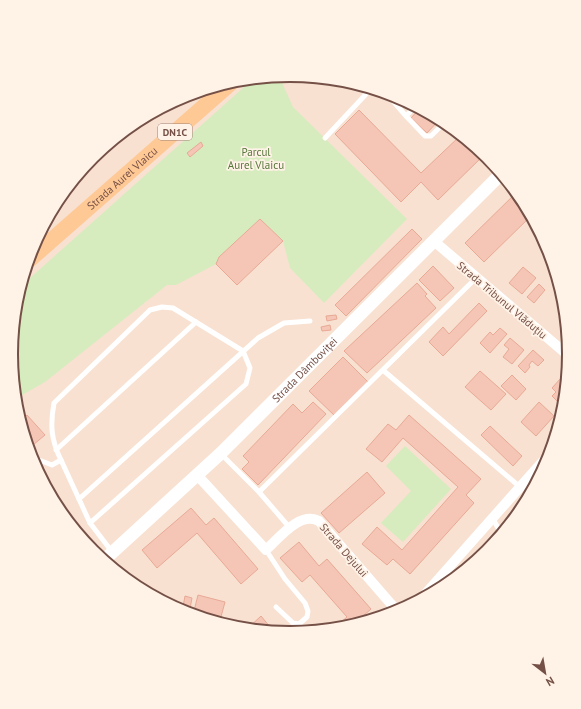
<svg xmlns="http://www.w3.org/2000/svg" width="581" height="709" font-family="'PT Sans',sans-serif">
<style>
.residential{fill:#f8e1d1}
.green{fill:#d7ecbe}
.building{fill:#f5c6b6;stroke:#e8a995}
.lines{fill:none;stroke-linecap:round;stroke-linejoin:round}
.service{stroke:#fff;stroke-width:5}
.minor{stroke:#fff;stroke-width:10}
.tertiary{stroke:#fff;stroke-width:13}
.primary{stroke:#ffc995;stroke-width:16}
.labels{text-anchor:middle;dominant-baseline:central;stroke-width:3.5;stroke-linejoin:round;paint-order:stroke}
.shield{fill:#fff2e7;stroke:#9e8176;stroke-width:1}
.shield-label{font-size:10px;font-weight:bold;fill:#755046}
.park-label{font-size:11px;fill:#55763b;stroke:#fff2e7}
.street-label{font-size:11px;fill:#755046;stroke:#fff2e7}
.rim{fill:none;stroke:#755046;stroke-width:2}
</style>
<rect width="100%" height="100%" fill="#feeee0"/>
<circle class="residential" cx="290" cy="354" r="279"/>
<g class="green">
<path d="M279 76 293 107 407 219 324 303 290 268 283 241 260 219 219 257 216 264 176 285H167L45 382 15 399C12 361 9 323 21 286L253 79Z"/>
<path d="M405 446 451 489 403 542 381 523 411 491 386 466Z"/>
</g>
<g class="building">
<path d="M420 108 440 119 427 133 411 118Z"/>
<path d="M359 110 421 173 461 135 485 154 438 200 421 182 401 202 335 134Z"/>
<path d="M201 142 203 146 190 157 187 153Z"/>
<path d="M517 192 532 215 484 262 465 243Z"/>
<path d="M260 219 283 241 237 285 216 264 219 257Z"/>
<path d="M412 229 422 239 346 316 335 305Z"/>
<path d="M433 266 454 288 440 301 419 280Z"/>
<path d="M523 267 536 278 522 294 509 283Z"/>
<path d="M417 283 427 294 425 296 436 308 367 373 344 351Z"/>
<path d="M539 284 545 290 534 303 527 297Z"/>
<path d="M479 303 487 311 443 356 429 342 443 327 449 334Z"/>
<path d="M336 315 337 319 327 321 326 316Z"/>
<path d="M330 325 331 330 322 331 321 327Z"/>
<path d="M500 328 507 334 490 353 480 343 490 332 493 335Z"/>
<path d="M510 338 524 350 512 364 503 357 509 349 504 345Z"/>
<path d="M533 350 544 360 538 366 532 361 529 365 530 367 525 373 518 366Z"/>
<path d="M343 357 369 383 336 417 309 391Z"/>
<path d="M480 371 506 394 491 410 465 387Z"/>
<path d="M512 375 526 389 516 400 501 386Z"/>
<path d="M561 378 567 384 565 401 561 405 552 396 556 392 552 388Z"/>
<path d="M313 402 326 414 258 485 242 469 249 462 243 456 293 404 302 413Z"/>
<path d="M539 402 554 416 536 436 521 422Z"/>
<path d="M27 415 45 435 33 445 24 434 20 421Z"/>
<path d="M409 415 481 479 466 495 474 503 410 574 393 559 387 565 362 544 377 527 402 550 458 487 403 438 382 462 366 449 388 424 396 430Z"/>
<path d="M490 426 522 456 513 466 481 435Z"/>
<path d="M367 472 385 493 339 533 321 513Z"/>
<path d="M191 508 206 525 214 518 258 569 241 584 197 533 157 568 142 550Z"/>
<path d="M299 542 319 566 327 559 371 609 354 624 355 626 332 630 347 617 310 575 302 582 280 558Z"/>
<path d="M198 595 225 602 219 624 193 615Z"/>
<path d="M185 596 192 598 189 614 182 612Z"/>
<path d="M261 616 275 633 246 630Z"/>
</g>
<g class="lines">
<g class="service">
<path d="M386 93 406 116"/>
<path d="M416 106 406 116 425 136H431L445 122"/>
<path d="M325 138 368 92 374 89"/>
<path d="M384 371 520 487"/>
<path d="M56 450 196 322"/>
<path d="M221 454 259 492 476 278"/>
<path d="M31 457 52 465 61 460 90 523 113 553"/>
<path d="M61 460C51 440 50 425 54 403L150 310 162 307 173 308 243 351 250 368 246 384 90 523"/>
<path d="M259 492 290 528"/>
<path d="M79 499 258 338 284 323 310 321"/>
<path d="M493 519 502 535"/>
<path d="M266 550 285 579 305 603 308 611 307 617 299 624 293 623 276 607"/>
</g>
<g class="minor">
<path d="M435 242 570 357"/>
<path d="M198 476 266 550C279 538 300 511 319 521L398 612"/>
<path d="M419 601 552 451"/>
</g>
<path class="tertiary" id="s1" d="M103 561 221 453 502 173"/>
<path class="primary" id="s2" d="M29 260 233 81"/>
</g>
<g class="labels">
<rect class="shield" x="158" y="124" width="34" height="16" rx="3"/>
<g class="shield-label">
<text x="175" y="132">DN1C</text>
</g>
<g class="park-label">
<text x="256" y="152">Parcul<tspan x="256" dy="13">Aurel Vlaicu</tspan></text>
</g>
<g class="street-label">
<text stroke="none"><textPath href="#s2" startOffset="124">Strada Aurel Vlaicu</textPath></text>
<text transform="translate(502 300) rotate(40)">Strada Tribunul Vlăduțiu</text>
<text stroke="none"><textPath href="#s1" startOffset="278">Strada Dâmboviței</textPath></text>
<text transform="translate(344 550) rotate(49)">Strada Dejului</text>
</g>
</g>
<path d="M0 0H581V709H0ZM18 354a272 272 0 1 1 544 0a272 272 0 1 1-544 0Z" fill="#fff2e7" fill-rule="evenodd"/>
<path class="rim" d="M18 354a272 272 0 1 1 544 0a272 272 0 1 1-544 0Z"/>
<g transform="translate(545 673) rotate(149)" stroke="#fff2e7" stroke-width="3" paint-order="stroke">
<path d="M0-3L7 15L0 10L-7 15Z" fill="#755046"/>
<text y="-6" font-size="11" font-weight="bold" text-anchor="middle" fill="#755046">N</text>
</g>
</svg>
